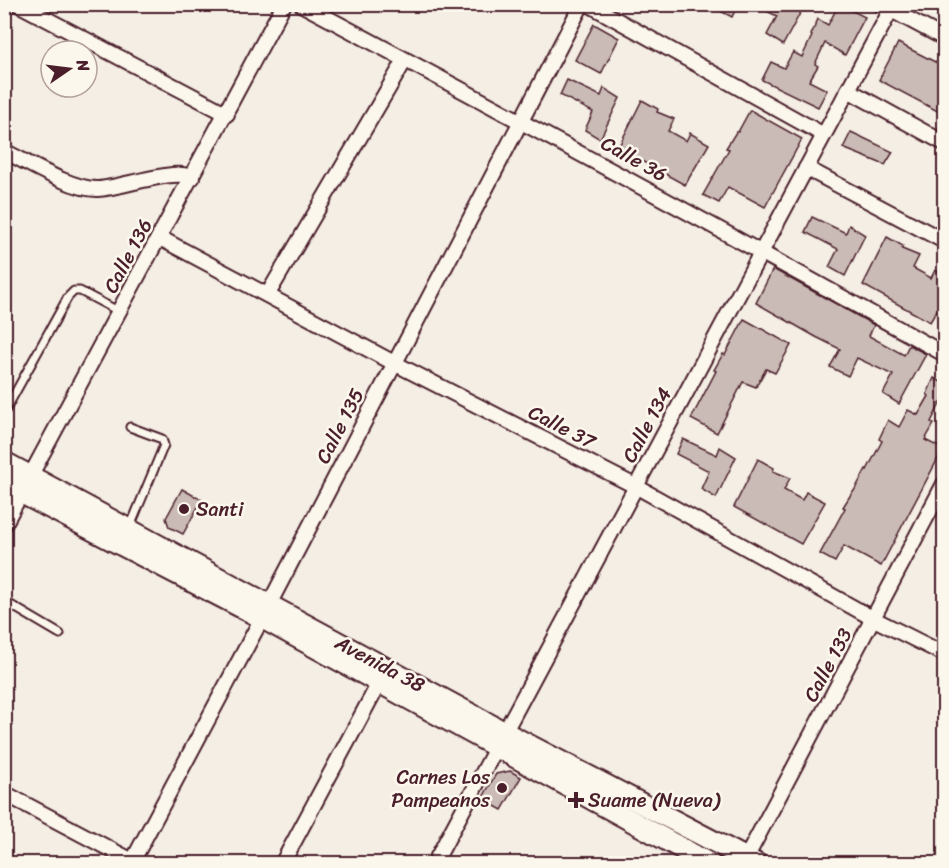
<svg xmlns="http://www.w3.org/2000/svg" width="949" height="868" font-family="Sriracha,sans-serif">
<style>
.building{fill:#cabbb6;stroke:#4a1f2b;stroke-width:1.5}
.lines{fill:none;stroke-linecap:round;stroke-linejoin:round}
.service-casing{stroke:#4a1f2b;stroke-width:11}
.minor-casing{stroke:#4a1f2b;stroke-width:18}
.secondary-casing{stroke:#4a1f2b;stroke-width:24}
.service{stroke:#fbf7ec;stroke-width:7}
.minor{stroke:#fbf7ec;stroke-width:14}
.secondary{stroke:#fbf7ec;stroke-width:20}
.poi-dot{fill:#4a1f2b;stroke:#fbf7ec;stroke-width:2}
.labels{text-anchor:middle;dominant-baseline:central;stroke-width:5;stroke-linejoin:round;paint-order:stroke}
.street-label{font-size:20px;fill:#4a1f2b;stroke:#fbf7ec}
.poi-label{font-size:20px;fill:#4a1f2b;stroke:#fbf7ec;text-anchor:start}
</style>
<rect width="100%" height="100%" fill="#f4eee4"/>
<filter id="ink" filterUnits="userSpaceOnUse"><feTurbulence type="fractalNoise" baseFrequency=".0167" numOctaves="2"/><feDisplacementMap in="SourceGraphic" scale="12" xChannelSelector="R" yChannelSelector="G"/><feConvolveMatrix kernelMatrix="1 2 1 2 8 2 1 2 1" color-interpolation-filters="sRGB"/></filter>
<g filter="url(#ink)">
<g class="building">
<path d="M707 4H738L732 17Z"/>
<path d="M752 4H805L783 45 767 35 777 16Z"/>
<path d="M839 4 865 17 845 55 825 43 815 64 818 66 809 81 827 90 818 107 762 80 771 62 784 68 793 52 802 57 812 36 811 35 818 19 828 25Z"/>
<path d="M594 24 619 38 601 74 575 60Z"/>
<path d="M898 43 945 67V115L879 80Z"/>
<path d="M567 80 601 96 604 88 620 98 600 139 585 130 593 112 560 95Z"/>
<path d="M642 100 658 109 657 112 674 119 668 131 686 141 690 133 709 144 685 185 618 148Z"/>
<path d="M750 110 802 139 765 207 728 187 719 203 703 195 729 149 726 148 736 132H738Z"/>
<path d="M851 132 893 152 885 165 843 148Z"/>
<path d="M812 217 846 233 849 225 865 235 845 276 829 267 838 249 805 232Z"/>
<path d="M887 237 903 246 902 249 919 256 913 268 931 278 935 270 945 276V297L930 322 863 285Z"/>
<path d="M773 269 874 325 869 336 904 355 909 345 926 354 899 404 883 394 893 375 857 358 848 376 830 367 840 349 816 337 756 303Z"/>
<path d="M744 319 791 345 775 373 766 369 756 387 743 382 717 433 691 419 716 371 714 370 723 354 725 355Z"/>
<path d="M934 378 945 384V404L941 402 931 422 934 424 925 440 943 449 881 566 844 546 835 562 820 554 845 508 843 507 853 491H854L866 469 867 470 882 441 879 439 888 420 899 427 908 410 918 415 929 396 927 394Z"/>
<path d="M683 439 717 455 720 447 736 457 716 498 701 489 709 471 676 454Z"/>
<path d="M758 459 774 468 773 471 790 478 784 490 802 500 806 492 825 502 801 544 734 507Z"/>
<path d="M182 489 202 500 183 534 169 527 166 518Z"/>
<path d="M510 771 521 777 502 810 482 799 496 774Z"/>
</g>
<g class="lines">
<defs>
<g id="service">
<path d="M4 413 68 297 74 291H80L120 312"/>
<path d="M130 527 164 445 162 439 130 427"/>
<path d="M4 601 60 634"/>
</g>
<g id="minor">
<path d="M18 4 227 114"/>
<path d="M301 4C517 119 732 235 944 354"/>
<path d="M588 4 824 135"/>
<path d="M880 4 944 38"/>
<path d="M848 90 944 143"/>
<path d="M4 151C29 163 72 190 98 189 121 188 176 167 192 178"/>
<path d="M806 168 944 241"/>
<path d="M160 238 394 363 637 487 874 619 944 654"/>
<path d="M268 294 405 60"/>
<path d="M4 525 284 4"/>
<path d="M4 793 138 864"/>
<path d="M131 864 262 618 582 4"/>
<path d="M282 864 379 683"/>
<path d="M434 864 894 4"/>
<path d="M743 864 944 484"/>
</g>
<g id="secondary">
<path d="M4 462 504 732 757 864"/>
<path d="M4 484 262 618 710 864"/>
</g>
</defs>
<use href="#service" class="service-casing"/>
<use href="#minor" class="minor-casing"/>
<use href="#secondary" class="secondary-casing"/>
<use href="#service" class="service"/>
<use href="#minor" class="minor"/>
<use href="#secondary" class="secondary"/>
</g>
</g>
<g class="poi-dot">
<circle cx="184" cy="509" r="6"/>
<circle cx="502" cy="788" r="6"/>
<path d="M573 791h6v6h6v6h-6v6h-6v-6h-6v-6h6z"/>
</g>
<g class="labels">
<g class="street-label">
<text transform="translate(634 159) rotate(29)">Calle 36</text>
<text transform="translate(128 256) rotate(-62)">Calle 136</text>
<text transform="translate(647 425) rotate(-62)">Calle 134</text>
<text transform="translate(340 426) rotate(-63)">Calle 135</text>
<text transform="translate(562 427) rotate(27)">Calle 37</text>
<text transform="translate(380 664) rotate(28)">Avenida 38</text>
<text transform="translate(828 665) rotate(-62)">Calle 133</text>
</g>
<g class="poi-label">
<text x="196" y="509">Santi</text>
<text x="490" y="777" text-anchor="end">Carnes Los<tspan x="490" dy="23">Pampeanos</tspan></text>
<text x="588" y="800">Suame (Nueva)</text>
</g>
</g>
<rect width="949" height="868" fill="none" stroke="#fbf7ec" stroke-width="24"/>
<rect x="12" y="12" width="925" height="844" fill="none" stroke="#4a1f2b" stroke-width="2" filter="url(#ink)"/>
<g transform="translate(69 69) rotate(76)"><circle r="28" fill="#fbf7ec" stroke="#b4a19f" stroke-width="1.5"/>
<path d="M0-4.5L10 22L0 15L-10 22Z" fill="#4a1f2b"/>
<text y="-9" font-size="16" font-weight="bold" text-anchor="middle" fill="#4a1f2b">N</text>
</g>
</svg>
